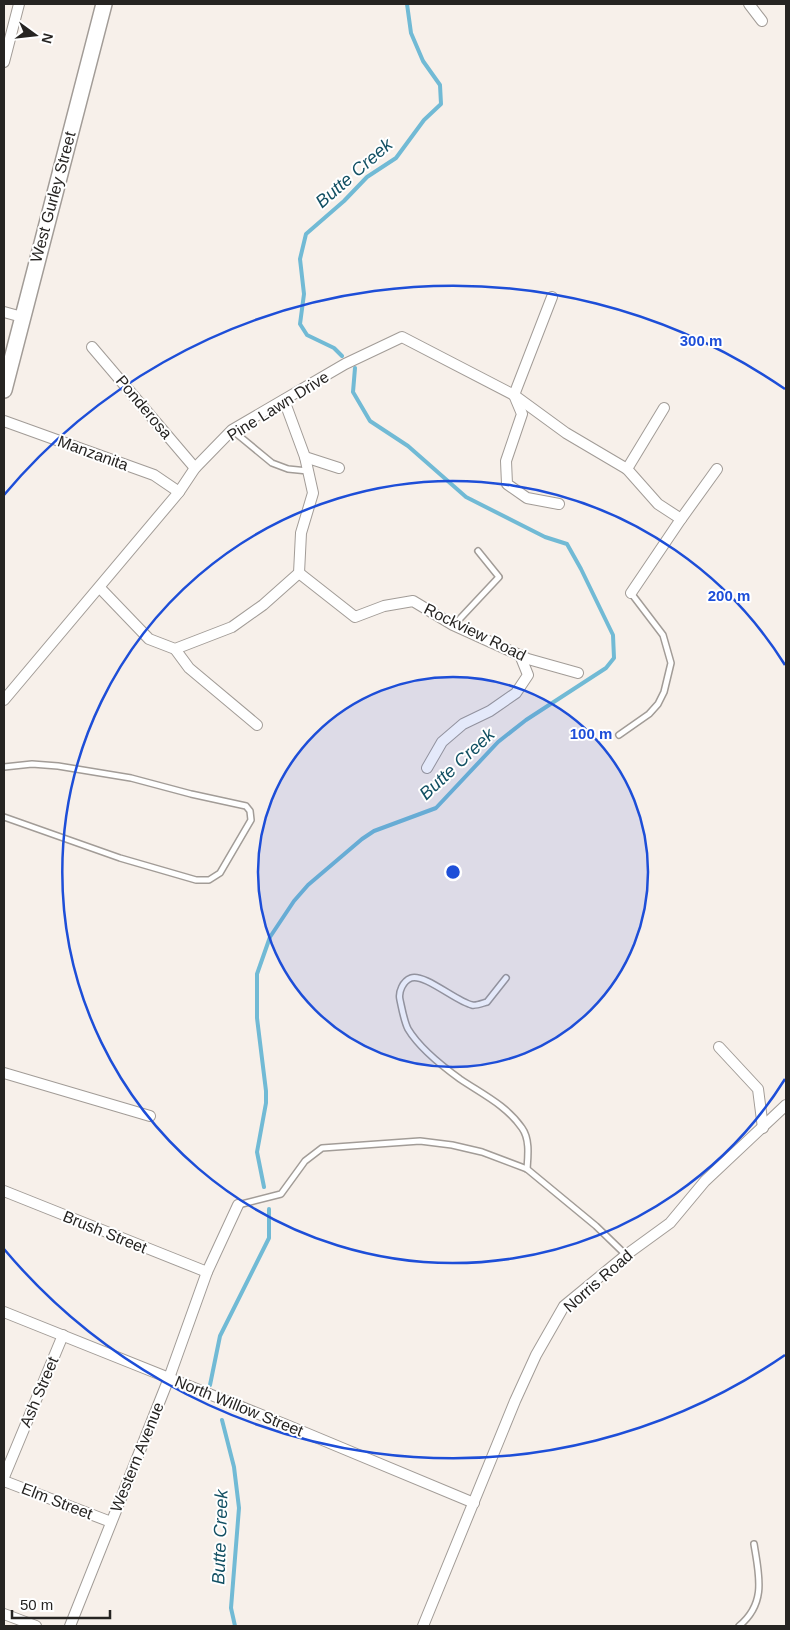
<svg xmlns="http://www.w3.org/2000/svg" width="790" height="1630" font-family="Arial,sans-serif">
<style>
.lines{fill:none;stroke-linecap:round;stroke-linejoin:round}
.stream{stroke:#71bad5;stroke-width:4}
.service-casing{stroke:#a29c97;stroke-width:8}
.minor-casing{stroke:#a29c97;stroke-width:12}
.secondary-casing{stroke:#a29c97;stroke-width:18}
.service{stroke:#fff;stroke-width:5}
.minor{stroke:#fff;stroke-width:10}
.secondary{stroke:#fff;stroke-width:15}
.ring{fill:none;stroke:#1d4ed8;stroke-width:2.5}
.labels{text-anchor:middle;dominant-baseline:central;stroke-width:4;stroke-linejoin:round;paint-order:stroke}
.street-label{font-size:16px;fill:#262422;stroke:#fff}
.water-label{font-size:18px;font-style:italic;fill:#125063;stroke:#fff}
.centre{fill:#1d4ed8;stroke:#fff;stroke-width:2.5}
.ring-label{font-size:15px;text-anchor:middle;font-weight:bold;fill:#1d4ed8;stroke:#fff;stroke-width:4;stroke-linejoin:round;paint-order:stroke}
</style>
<rect width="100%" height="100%" fill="#f7f0ea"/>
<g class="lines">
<g class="stream">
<path d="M342 356 334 348 307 335 300 324 304 294 300 259 306 234 344 201 367 177 396 158 424 120 441 104 440 85 423 61 411 33 407 4"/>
<path d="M264 1187 257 1152 266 1103V1091L257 1018V974L270 937 294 901 308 885 362 839 374 831 436 808 498 742 526 720 606 668 614 658 613 635 581 569 567 544 545 537 466 497 408 446 370 421 353 392 355 368"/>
<path d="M210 1385 220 1336 269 1238V1209"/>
<path d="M222 1420 234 1467 239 1508 231 1608 235 1626"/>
</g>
<defs>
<g id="service">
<path d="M232 430 272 463 288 469 308 471"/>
<path d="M454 625 499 577 478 551"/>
<path d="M619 735 649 714 658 704 664 692 671 663 663 635 631 593"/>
<path d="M4 767 32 764 58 766 131 778 191 794 246 806 250 811 251 820 220 873 209 880H196L120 858 4 817"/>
<path d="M506 978 487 1002C483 1003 476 1006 472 1005 457 1002 424 973 411 978 403 981 398 992 400 1000 402 1009 404 1021 408 1029 420 1049 442 1066 460 1079 482 1094 506 1105 522 1128 530 1139 528 1156 527 1169"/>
<path d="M238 1205 281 1194 305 1161 322 1148 420 1141 452 1145 482 1152 527 1169 596 1226 626 1255"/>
<path d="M739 1626C767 1603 759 1575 754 1544"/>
</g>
<g id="minor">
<path d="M749 4 762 21"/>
<path d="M4 62 19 4"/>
<path d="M552 297 514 395 522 414 506 461 507 484 527 498 559 504"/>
<path d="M4 312 22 317"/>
<path d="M92 347 195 468"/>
<path d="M4 421 154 475 179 492"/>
<path d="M305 457 339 468"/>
<path d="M627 469 664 408"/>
<path d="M299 573 355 617 384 606 413 601 453 625 528 659 578 673"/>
<path d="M100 588 149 639 175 649 232 627 263 605 299 573 301 533 313 493 305 457 284 400"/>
<path d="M631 593 681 519 717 469"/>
<path d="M175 649 189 668 257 725"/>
<path d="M4 700 179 492 195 468 232 430 345 364 402 337 514 395 566 433 627 469 658 504 681 519"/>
<path d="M427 768 442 742 463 724 490 711 516 693 528 675 520 655"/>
<path d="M719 1047 758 1089 763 1128"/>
<path d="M4 1073 150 1116"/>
<path d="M4 1191 207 1272"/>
<path d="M4 1312 289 1426 474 1503"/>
<path d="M4 1477 63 1335"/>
<path d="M4 1481 111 1522"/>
<path d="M4 1614 36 1626"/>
<path d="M70 1626 169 1378 207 1272 238 1205"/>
<path d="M423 1626 515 1401 536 1355 564 1306 626 1255 670 1223 705 1181 786 1105"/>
</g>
<path id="secondary" d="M4 390 104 4"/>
</defs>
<use href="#service" class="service-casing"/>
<use href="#minor" class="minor-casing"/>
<use href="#secondary" class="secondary-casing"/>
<use href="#service" class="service"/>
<use href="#minor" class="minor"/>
<use href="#secondary" class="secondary"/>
</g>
<circle cx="453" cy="872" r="195" fill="#1d4ed8" fill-opacity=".12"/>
<g class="ring">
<circle cx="453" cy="872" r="195"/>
<path d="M785 1079A391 391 0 1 1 785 665"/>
<path d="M785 1355A586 586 0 0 1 4 1249M4 495A586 586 0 0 1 785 389"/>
</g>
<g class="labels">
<g class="street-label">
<text transform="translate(53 197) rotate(-75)">West Gurley Street</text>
<text transform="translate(278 406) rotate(-32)">Pine Lawn Drive</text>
<text transform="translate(144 407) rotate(50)">Ponderosa</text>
<text transform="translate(93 453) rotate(20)">Manzanita</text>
<text transform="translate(475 632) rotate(26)">Rockview Road</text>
<text transform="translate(105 1232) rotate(22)">Brush Street</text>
<text transform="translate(598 1281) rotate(-41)">Norris Road</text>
<text transform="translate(39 1392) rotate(-67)">Ash Street</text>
<text transform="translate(239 1406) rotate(22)">North Willow Street</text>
<text transform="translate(137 1457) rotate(-68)">Western Avenue</text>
<text transform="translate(57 1501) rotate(21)">Elm Street</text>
</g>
<g class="water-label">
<text transform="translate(354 173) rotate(-41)">Butte Creek</text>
<text transform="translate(457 764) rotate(-43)">Butte Creek</text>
<text transform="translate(220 1537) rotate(-88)">Butte Creek</text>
</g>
</g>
<circle cx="453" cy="872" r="8" class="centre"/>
<g class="ring-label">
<text x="701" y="346">300 m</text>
<text x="729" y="601">200 m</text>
<text x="591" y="739">100 m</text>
</g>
<rect width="790" height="1630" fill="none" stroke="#262422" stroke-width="10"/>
<g transform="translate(35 35) rotate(105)" stroke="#ffffff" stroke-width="4" paint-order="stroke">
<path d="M0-4L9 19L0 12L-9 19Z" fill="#262422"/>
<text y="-8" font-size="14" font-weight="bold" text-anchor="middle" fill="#262422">N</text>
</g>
<path d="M12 1610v8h98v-8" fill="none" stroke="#262422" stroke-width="2.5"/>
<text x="20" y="1610" font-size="15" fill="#262422" stroke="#ffffff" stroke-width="4" paint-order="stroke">50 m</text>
</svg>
